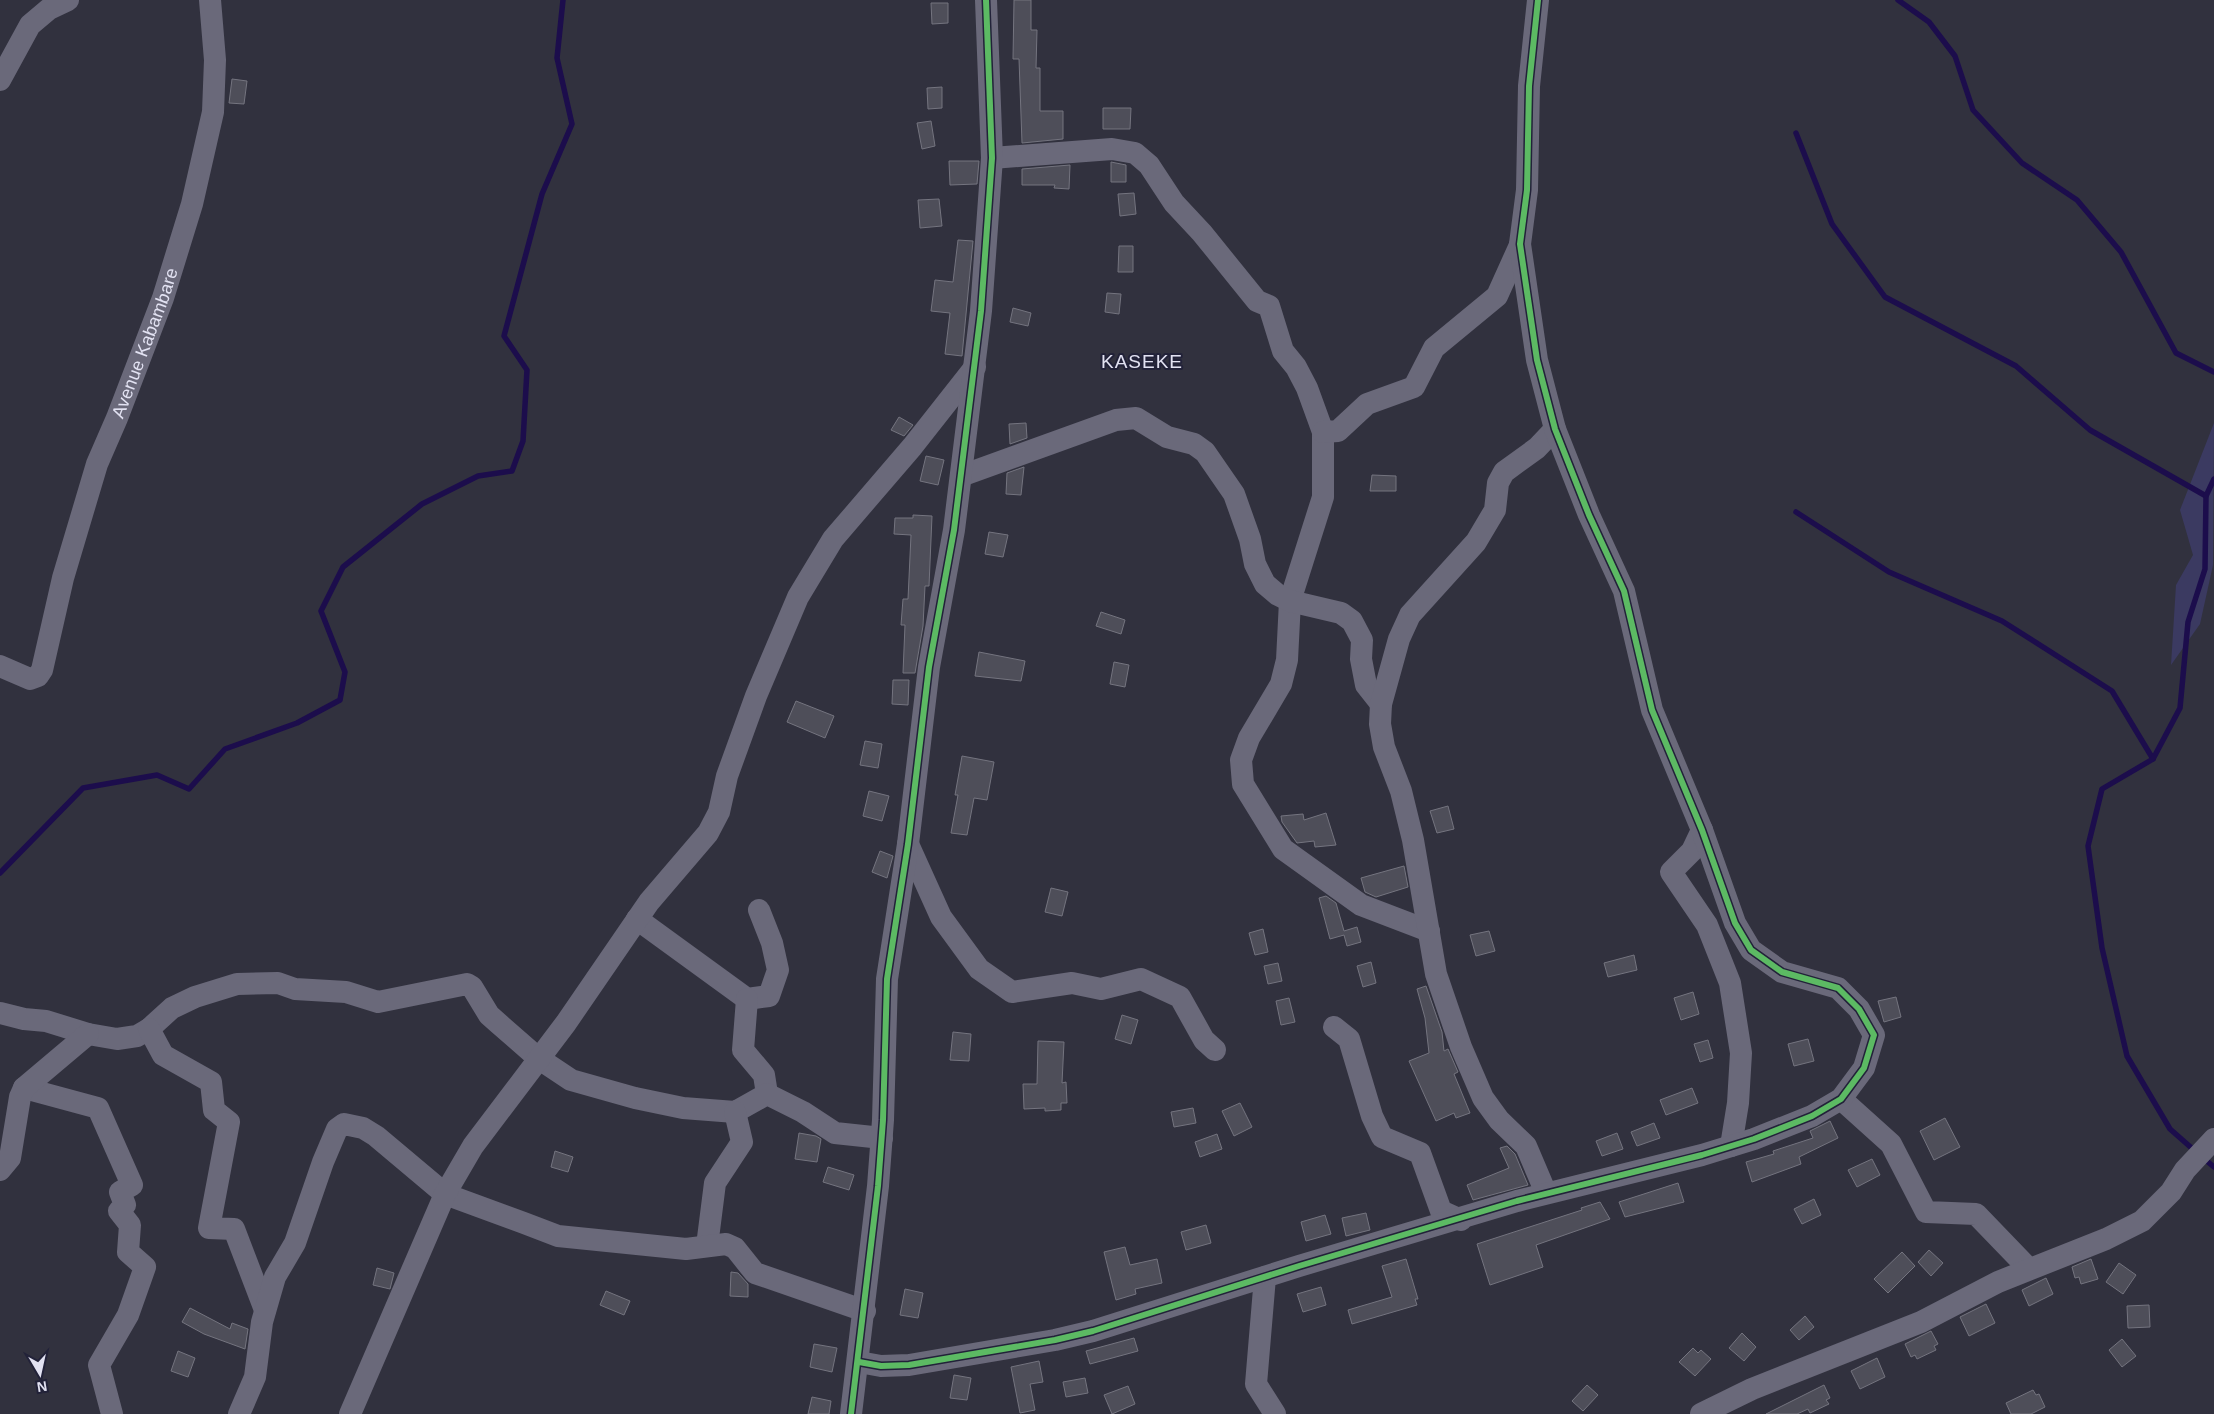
<svg xmlns="http://www.w3.org/2000/svg" width="2214" height="1414" font-family="Arial,sans-serif">
<style>
.green{fill:#3b3a61}
.lines{fill:none;stroke-linecap:round;stroke-linejoin:round}
.stream{stroke:#1c0d4c;stroke-width:5.5}
.building{fill:#4e4e59;stroke:#74747f}
.minor{stroke:#6a697a;stroke-width:22}
.cycleway-casing{stroke:#222239;stroke-width:9}
.cycleway{stroke:#5cba63;stroke-width:6}
.labels{text-anchor:middle;dominant-baseline:central;stroke-width:4;stroke-linejoin:round;paint-order:stroke}
.street-label{font-size:18px;fill:#e2e2f2;stroke:#222239}
.neighbourhood-label{font-size:19px;letter-spacing:1px;fill:#e2e2f2;stroke:#222239}
</style>
<rect width="100%" height="100%" fill="#31313e"/>
<path class="green" d="M2214 423 2213 565 2200 624 2171 665 2176 585 2193 555 2180 510Z"/>
<g class="lines">
<g class="stream">
<path d="M1898 0 1929 22 1955 56 1973 110 2022 163 2077 200 2121 252 2176 353 2214 372"/>
<path d="M1796 133 1832 224 1885 297 2016 366 2090 430 2206 496"/>
<path d="M1796 512 1889 572 2002 621 2112 691 2153 759"/>
<path d="M0 873 83 788 157 775 189 789 225 749 297 723 340 700 345 672 321 611 343 567 422 504 478 476 512 471 523 441 527 370 504 336 542 194 572 124 557 58 563 0"/>
<path d="M2195 1151 2170 1129 2127 1056 2102 948 2088 846 2102 789 2153 759 2180 708 2188 622 2205 569 2206 496 2214 479"/>
<path d="M2202 1157 2214 1167"/>
</g>
</g>
<g class="building">
<path d="M1014 0H1031V30H1037L1036 68H1040V111H1063V139L1022 143 1019 59H1013Z"/>
<path d="M931 3H948V23L932 24Z"/>
<path d="M232 79 247 81 244 104 229 103Z"/>
<path d="M942 87V108L928 109 927 88Z"/>
<path d="M1103 108H1131L1130 129H1103Z"/>
<path d="M931 121 935 146 922 149 917 123Z"/>
<path d="M949 161H979L977 184 950 185Z"/>
<path d="M1111 162 1126 165V182H1111Z"/>
<path d="M1070 165 1069 189 1054 188 1055 185H1022V169Z"/>
<path d="M1134 193 1136 214 1120 216 1118 194Z"/>
<path d="M939 199 942 226 920 228 918 200Z"/>
<path d="M958 240 973 241 962 356 945 354 950 313 931 311 935 280 953 282Z"/>
<path d="M1119 246H1133V272H1118Z"/>
<path d="M1107 293 1121 294 1119 314 1105 312Z"/>
<path d="M1013 308 1031 313 1028 326 1010 322Z"/>
<path d="M899 417 913 425 904 436 891 430Z"/>
<path d="M1026 423 1027 438 1010 444 1009 424Z"/>
<path d="M926 456 944 460 938 485 920 481Z"/>
<path d="M1024 467 1021 495 1006 494 1007 473Z"/>
<path d="M1372 475 1396 476V491H1370Z"/>
<path d="M913 515 932 516 929 586H925L923 626 915 673H903L905 625H901L903 599H908L911 535 894 534 895 518H913Z"/>
<path d="M989 532 1008 535 1003 557 985 554Z"/>
<path d="M1101 612 1125 620 1121 634 1096 626Z"/>
<path d="M979 652 1025 661 1021 681 975 676Z"/>
<path d="M1114 662 1129 665 1125 687 1110 684Z"/>
<path d="M893 680H909L908 705 892 704Z"/>
<path d="M796 701 834 716 825 738 787 722Z"/>
<path d="M865 741 882 744 878 768 860 765Z"/>
<path d="M962 756 994 762 987 800 974 798 967 835 951 833 958 795H955Z"/>
<path d="M869 791 889 796 882 821 863 816Z"/>
<path d="M1448 806 1454 829 1437 833 1430 811Z"/>
<path d="M1326 813 1336 845 1315 847 1314 841 1297 843 1282 822 1281 816 1303 814 1304 820Z"/>
<path d="M880 851 893 856 887 878 872 872Z"/>
<path d="M1404 866 1408 887 1376 897 1365 892 1361 878Z"/>
<path d="M1051 888 1068 892 1062 916 1045 912Z"/>
<path d="M1326 896 1336 903 1344 931 1357 927 1361 942 1347 946 1344 935 1330 939 1319 898Z"/>
<path d="M1263 929 1268 952 1255 955 1249 933Z"/>
<path d="M1489 931 1495 951 1476 956 1470 935Z"/>
<path d="M1634 955 1637 970 1608 977 1604 963Z"/>
<path d="M1371 962 1376 983 1363 987 1357 966Z"/>
<path d="M1278 963 1282 981 1268 984 1264 966Z"/>
<path d="M1426 986 1442 1032 1444 1051 1448 1049 1458 1072 1454 1074 1470 1113 1456 1118 1454 1113 1436 1121 1409 1061 1429 1053 1425 1018 1417 989Z"/>
<path d="M1693 992 1699 1014 1681 1020 1674 998Z"/>
<path d="M1896 997 1901 1017 1884 1022 1878 1001Z"/>
<path d="M1289 998 1295 1022 1281 1025 1276 1001Z"/>
<path d="M1122 1015 1138 1020 1131 1044 1115 1039Z"/>
<path d="M953 1032 971 1034 969 1061 950 1060Z"/>
<path d="M1808 1039 1814 1061 1794 1066 1788 1044Z"/>
<path d="M1708 1040 1713 1058 1700 1062 1694 1044Z"/>
<path d="M1038 1041 1064 1042 1062 1083 1066 1082 1067 1103H1061V1110L1045 1111V1108L1024 1109 1023 1084H1037Z"/>
<path d="M1692 1088 1698 1103 1666 1115 1660 1100Z"/>
<path d="M1240 1103 1252 1127 1234 1136 1222 1111Z"/>
<path d="M1193 1108 1196 1123 1174 1127 1171 1112Z"/>
<path d="M1945 1118 1960 1147 1934 1160 1920 1131Z"/>
<path d="M1830 1121 1838 1138 1799 1157 1801 1164 1752 1182 1746 1162 1774 1154 1773 1151 1813 1138 1810 1131Z"/>
<path d="M1654 1123 1660 1138 1637 1146 1631 1132Z"/>
<path d="M799 1133 816 1136 821 1139 817 1162 795 1159Z"/>
<path d="M1617 1133 1623 1149 1602 1156 1596 1141Z"/>
<path d="M1217 1134 1222 1149 1200 1157 1195 1142Z"/>
<path d="M1507 1146 1515 1154 1528 1185 1473 1200 1467 1185 1509 1168 1500 1148Z"/>
<path d="M555 1151 573 1157 568 1172 551 1167Z"/>
<path d="M1872 1159 1880 1175 1857 1187 1848 1170Z"/>
<path d="M828 1167 854 1175 849 1190 823 1182Z"/>
<path d="M1678 1183 1684 1202 1625 1217 1619 1202Z"/>
<path d="M1814 1199 1821 1215 1802 1224 1794 1209Z"/>
<path d="M1600 1202 1610 1219 1536 1245 1543 1267 1490 1285 1477 1244 1582 1210 1581 1208Z"/>
<path d="M1366 1213 1370 1230 1346 1236 1342 1218Z"/>
<path d="M1325 1215 1331 1234 1306 1241 1301 1222Z"/>
<path d="M1206 1225 1211 1243 1186 1250 1181 1232Z"/>
<path d="M1125 1247 1130 1265 1157 1259 1162 1283 1135 1289 1136 1294 1116 1300 1104 1252Z"/>
<path d="M1929 1250 1943 1263 1931 1276 1918 1262Z"/>
<path d="M1902 1252 1915 1266 1888 1293 1874 1279Z"/>
<path d="M1406 1259 1418 1299H1415L1417 1305 1352 1324 1348 1310 1392 1297 1382 1266Z"/>
<path d="M2091 1259 2098 1279 2081 1284 2079 1277 2075 1278 2072 1267Z"/>
<path d="M2119 1263 2136 1275 2123 1294 2106 1282Z"/>
<path d="M377 1268 394 1273 390 1289 373 1285Z"/>
<path d="M731 1272 738 1273 748 1284V1297L730 1296Z"/>
<path d="M2046 1278 2053 1294 2029 1306 2022 1290Z"/>
<path d="M1321 1287 1326 1305 1303 1312 1297 1294Z"/>
<path d="M905 1289 923 1293 918 1318 900 1315Z"/>
<path d="M606 1291 630 1301 624 1315 600 1305Z"/>
<path d="M1986 1304 1995 1323 1969 1336 1960 1317Z"/>
<path d="M2149 1305 2150 1327 2128 1328 2127 1306Z"/>
<path d="M190 1308 230 1329 232 1323 248 1329 245 1349 204 1334 182 1322Z"/>
<path d="M1805 1316 1814 1327 1799 1340 1790 1330Z"/>
<path d="M1931 1331 1938 1344 1934 1346 1936 1350 1917 1359 1915 1355 1911 1357 1905 1344Z"/>
<path d="M1742 1333 1756 1347 1744 1361 1729 1348Z"/>
<path d="M1134 1338 1138 1351 1090 1364 1086 1351Z"/>
<path d="M2122 1339 2136 1356 2122 1367 2109 1350Z"/>
<path d="M814 1344 837 1348 832 1372 810 1367Z"/>
<path d="M1693 1348 1698 1353 1701 1350 1711 1359 1695 1376 1679 1362Z"/>
<path d="M178 1351 195 1358 188 1377 171 1371Z"/>
<path d="M1877 1358 1885 1377 1860 1389 1851 1371Z"/>
<path d="M1039 1361 1043 1382 1030 1384 1035 1410 1020 1413 1011 1367Z"/>
<path d="M954 1375 971 1378 967 1400 950 1398Z"/>
<path d="M1085 1378 1088 1393 1066 1397 1063 1382Z"/>
<path d="M1587 1385 1598 1395 1583 1411 1572 1401Z"/>
<path d="M1824 1385 1830 1398 1826 1400 1829 1404 1810 1413 1808 1409 1797 1414H1766Z"/>
<path d="M1128 1386 1135 1404 1112 1414 1104 1395Z"/>
<path d="M2033 1390 2036 1395 2039 1394 2045 1407 2031 1414H2011L2006 1403Z"/>
<path d="M812 1397 831 1401 829 1414H808Z"/>
</g>
<g class="lines">
<g class="minor">
<path d="M0 80 30 25 49 9 68 0"/>
<path d="M992 158 1112 149 1135 153 1149 165 1174 203 1202 233 1257 301 1269 306 1283 351 1296 367 1307 388 1323 432V497L1290 601 1287 660 1281 684 1249 738 1241 760 1243 784 1283 849 1361 905 1429 931"/>
<path d="M1323 432 1338 431 1367 404 1414 387 1434 348 1497 296 1520 245"/>
<path d="M961 476 1116 420 1136 418 1167 437 1194 444 1205 452 1234 494 1250 539 1255 564 1265 584 1278 595 1290 601 1341 613 1352 621 1362 640 1361 659 1366 685 1381 704"/>
<path id="s1" d="M0 666 30 679 38 676 42 670 63 578 97 464 117 418 163 298 192 204 213 112 215 60 210 0"/>
<path d="M1702 830 1692 851 1671 872 1707 925 1730 983 1741 1053 1738 1103 1731 1146"/>
<path d="M908 844 941 917 979 969 1012 992 1072 983 1101 989 1141 979 1180 997 1204 1040 1215 1050"/>
<path d="M637 919 747 999 769 996 778 970 772 943 759 910"/>
<path d="M747 999 743 1050 764 1075 767 1094"/>
<path d="M0 1013 24 1019 46 1021 88 1034 117 1039 137 1036 149 1029 172 1008 195 997 237 984 278 983 295 989 346 992 378 1002 467 984 472 987 489 1015 498 1023 538 1058 571 1080 635 1098 683 1108 735 1112 767 1094 803 1112 835 1133 882 1138"/>
<path d="M1334 1027 1349 1039 1372 1116 1382 1137 1420 1153 1441 1211 1461 1220"/>
<path d="M149 1029 163 1055 211 1082 214 1110 229 1122 209 1228 234 1229 265 1310"/>
<path d="M24 1088 98 1108 132 1185 120 1192 125 1205 119 1211 130 1225 128 1252 145 1267 128 1315 99 1365 112 1414"/>
<path d="M1841 1099 1891 1144 1926 1212 1976 1214 2029 1269"/>
<path d="M0 1170 10 1158 20 1097 24 1088 88 1034"/>
<path d="M1546 1193 1526 1146 1499 1120 1483 1098 1461 1047 1436 974 1413 840 1401 791 1384 747 1380 724 1381 704 1399 639 1410 615 1476 542 1495 510 1498 483 1504 472 1537 448 1555 429"/>
<path d="M707 1246 715 1183 742 1142 735 1112"/>
<path d="M1265 1277 1256 1384 1275 1414"/>
<path d="M859 1362 881 1366 909 1365 1055 1340 1093 1331 1299 1266 1517 1201 1702 1155 1754 1139 1812 1116 1841 1099 1864 1068 1874 1035 1859 1009 1838 988 1782 972 1751 950 1735 923 1702 830 1652 710 1624 591 1589 515 1555 429 1537 360 1520 244 1527 190 1529 86 1538 0"/>
<path d="M239 1414 255 1377 262 1322 275 1277 295 1243 323 1162 337 1129 344 1124 363 1128 376 1136 445 1194 524 1223 558 1236 686 1249 726 1244 735 1248 755 1273 865 1311"/>
<path d="M350 1414 445 1194 473 1146 566 1023 649 902 708 833 719 812 727 776 756 696 798 597 833 539 912 447 975 367"/>
<path d="M851 1414 878 1186 883 1120 887 979 908 844 929 667 954 530 981 311 992 158 986 0"/>
<path d="M1701 1414 1752 1389 1921 1322 1998 1282 2106 1239 2142 1221 2171 1192 2185 1170 2214 1139"/>
</g>
<defs>
<g id="cycleway">
<path d="M859 1362 881 1366 909 1365 1055 1340 1093 1331 1299 1266 1517 1201 1702 1155 1754 1139 1812 1116 1841 1099 1864 1068 1874 1035 1859 1009 1838 988 1782 972 1751 950 1735 923 1702 830 1652 710 1624 591 1589 515 1555 429 1537 360 1520 244 1527 190 1529 86 1538 0"/>
<path d="M851 1414 878 1186 883 1120 887 979 908 844 929 667 954 530 981 311 992 158 986 0"/>
</g>
</defs>
<use href="#cycleway" class="cycleway-casing"/>
<use href="#cycleway" class="cycleway"/>
</g>
<g class="labels">
<g class="street-label">
<text stroke="none"><textPath href="#s1" startOffset="392">Avenue Kabambare</textPath></text>
</g>
<g class="neighbourhood-label">
<text x="1142" y="361">KASEKE</text>
</g>
</g>
<g transform="translate(40 1374) rotate(171)" stroke="#222239" stroke-width="4" paint-order="stroke">
<path d="M0-4L9 19L0 12L-9 19Z" fill="#e2e2f2"/>
<text y="-8" font-size="14" font-weight="bold" text-anchor="middle" fill="#e2e2f2">N</text>
</g>
</svg>
